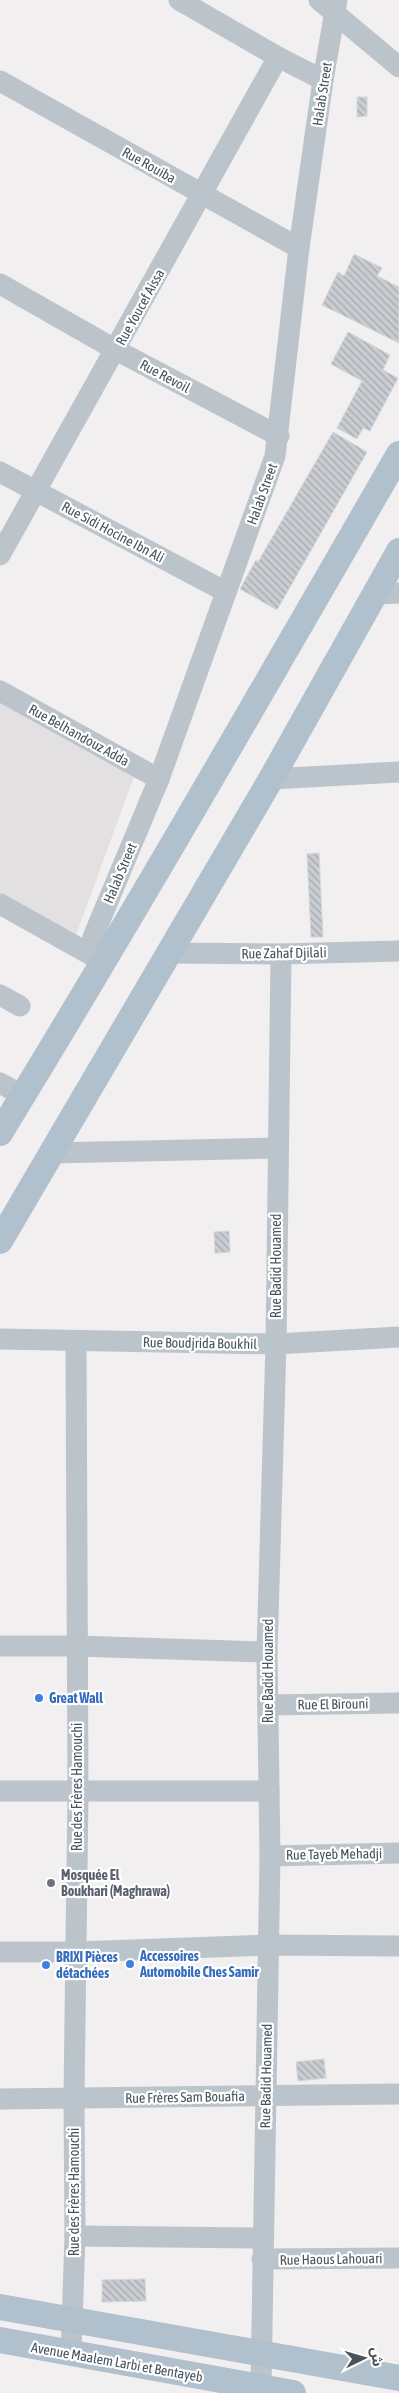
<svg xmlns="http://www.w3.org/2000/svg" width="399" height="2393" font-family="'Asap Condensed','Noto Sans Arabic',sans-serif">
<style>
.education{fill:#e2e0e0}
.building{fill:url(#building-back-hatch);stroke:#d3d6da}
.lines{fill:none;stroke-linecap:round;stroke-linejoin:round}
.minor{stroke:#bbc4cb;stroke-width:21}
.major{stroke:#b0c0cc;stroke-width:26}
.shop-dot{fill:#3f7fe0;stroke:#fff;stroke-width:2}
.worship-dot{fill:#6b7280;stroke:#fff;stroke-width:2}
.labels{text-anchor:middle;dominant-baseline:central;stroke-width:4.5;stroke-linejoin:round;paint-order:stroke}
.street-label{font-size:14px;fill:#48535b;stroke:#fff}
.shop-label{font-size:14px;font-weight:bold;fill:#366cbe;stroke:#fff;text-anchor:start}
.worship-label{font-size:14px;font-weight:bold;fill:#5b616d;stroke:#fff;text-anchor:start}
</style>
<defs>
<pattern id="building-back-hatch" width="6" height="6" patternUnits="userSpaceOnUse" patternTransform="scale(1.25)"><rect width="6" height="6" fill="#c9ccd1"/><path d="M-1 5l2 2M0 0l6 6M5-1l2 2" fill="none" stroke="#a5a8ad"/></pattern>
</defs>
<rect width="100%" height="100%" fill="#f1efef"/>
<path class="education" d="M0 702 136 771 76 935 0 894Z"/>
<g class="building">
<path d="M357 97H367V116L357 117Z"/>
<path d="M354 254 382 268 377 276 399 287V343L322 305 338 272 344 276Z"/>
<path d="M348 332 390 355 383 370 398 378 370 431 363 428 357 439 337 428 362 381 331 364Z"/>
<path d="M333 432 367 452 277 610 240 589 256 560 258 562Z"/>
<path d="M319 853 323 937H311L307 854Z"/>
<path d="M229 1231 230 1252 215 1253 214 1232Z"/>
<path d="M324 2059 326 2078 298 2081 296 2062Z"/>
<path d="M145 2279 146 2301 102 2302V2280Z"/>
</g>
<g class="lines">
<g class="minor">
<path d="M179 0 278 57 323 80"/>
<path d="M319 0 399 67"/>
<path d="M0 81 299 248"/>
<path d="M0 284 116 350 279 436"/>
<path d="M0 472 226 592"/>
<path d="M0 555 278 57"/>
<path d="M374 594 399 593"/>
<path d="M0 691 159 779"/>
<path d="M271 779 399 772"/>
<path d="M0 904 102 961"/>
<path d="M169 953 281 954 399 951"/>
<path d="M102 961 93 937 159 779 275 456 299 248 323 80 337 0"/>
<path d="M0 995 20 1006"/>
<path d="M0 1083 23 1096"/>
<path d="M52 1153 277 1148"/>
<path d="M0 1339 276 1344 399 1337"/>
<path d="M0 1646H76L267 1652"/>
<path d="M268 1705 399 1703"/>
<path d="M0 1791H269"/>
<path d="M270 1856 399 1853"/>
<path d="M0 1952H77L267 1945 399 1946"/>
<path d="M0 2099 399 2094"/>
<path d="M75 2236 262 2238"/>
<path d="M262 2259 399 2258"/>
<path d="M71 2354 75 2236 74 2097 78 1792 76 1341"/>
<path d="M261 2387 270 1856 267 1652 276 1344 281 954"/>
</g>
<g class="major">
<path d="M0 1133C137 909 268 681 399 454"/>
<path d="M0 1241 271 779 399 551"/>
<path d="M0 2307 399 2378"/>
<path d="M0 2340 293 2393"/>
</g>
</g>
<g class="shop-dot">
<circle cx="39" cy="1698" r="5"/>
<circle cx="130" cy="1964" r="5"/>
<circle cx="46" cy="1965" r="5"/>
</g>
<circle class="worship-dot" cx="51" cy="1883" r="5"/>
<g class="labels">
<g class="street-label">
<text transform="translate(322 94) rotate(-81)">Halab Street</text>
<text transform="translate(149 165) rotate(29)">Rue Rouiba</text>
<text transform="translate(140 307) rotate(-61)">Rue Youcef Aissa</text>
<text transform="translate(165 376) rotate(28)">Rue Revoil</text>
<text transform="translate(262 494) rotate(-70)">Halab Street</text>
<text transform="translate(113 532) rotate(28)">Rue Sidi Hocine Ibn Ali</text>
<text transform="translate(79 735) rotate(29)">Rue Belhandouz Adda</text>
<text transform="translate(120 873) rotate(-67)">Halab Street</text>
<text transform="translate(284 953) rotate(-1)">Rue Zahaf Djilali</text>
<text transform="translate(276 1266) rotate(-90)">Rue Badid Houamed</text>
<text transform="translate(200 1343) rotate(1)">Rue Boudjrida Boukhil</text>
<text transform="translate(268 1671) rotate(-90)">Rue Badid Houamed</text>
<text transform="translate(333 1704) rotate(-1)">Rue El Birouni</text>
<text transform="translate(77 1787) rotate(-90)">Rue des Frères Hamouchi</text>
<text transform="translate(334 1854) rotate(-1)">Rue Tayeb Mehadji</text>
<text transform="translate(266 2076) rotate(-89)">Rue Badid Houamed</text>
<text transform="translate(185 2097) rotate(-1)">Rue Frères Sam Bouafia</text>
<text transform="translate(74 2192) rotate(-90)">Rue des Frères Hamouchi</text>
<text transform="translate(331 2259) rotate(-1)">Rue Haous Lahouari</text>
<text transform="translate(117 2362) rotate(10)">Avenue Maalem Larbi et Bentayeb</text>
</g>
<g class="shop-label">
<text x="49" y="1698">Great Wall</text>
<text x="140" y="1956">Accessoires<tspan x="140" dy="16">Automobile Ches Samir</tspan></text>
<text x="56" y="1957">BRIXI Pièces<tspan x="56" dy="16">détachées</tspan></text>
</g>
<g class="worship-label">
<text x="61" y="1875">Mosquée El<tspan x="61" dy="16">Boukhari (Maghrawa)</tspan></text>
</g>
</g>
<g transform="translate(364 2358) rotate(85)" stroke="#ffffff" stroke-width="4" paint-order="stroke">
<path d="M0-4L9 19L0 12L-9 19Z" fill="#48535b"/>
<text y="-8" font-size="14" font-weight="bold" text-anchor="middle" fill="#48535b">ش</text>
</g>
</svg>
